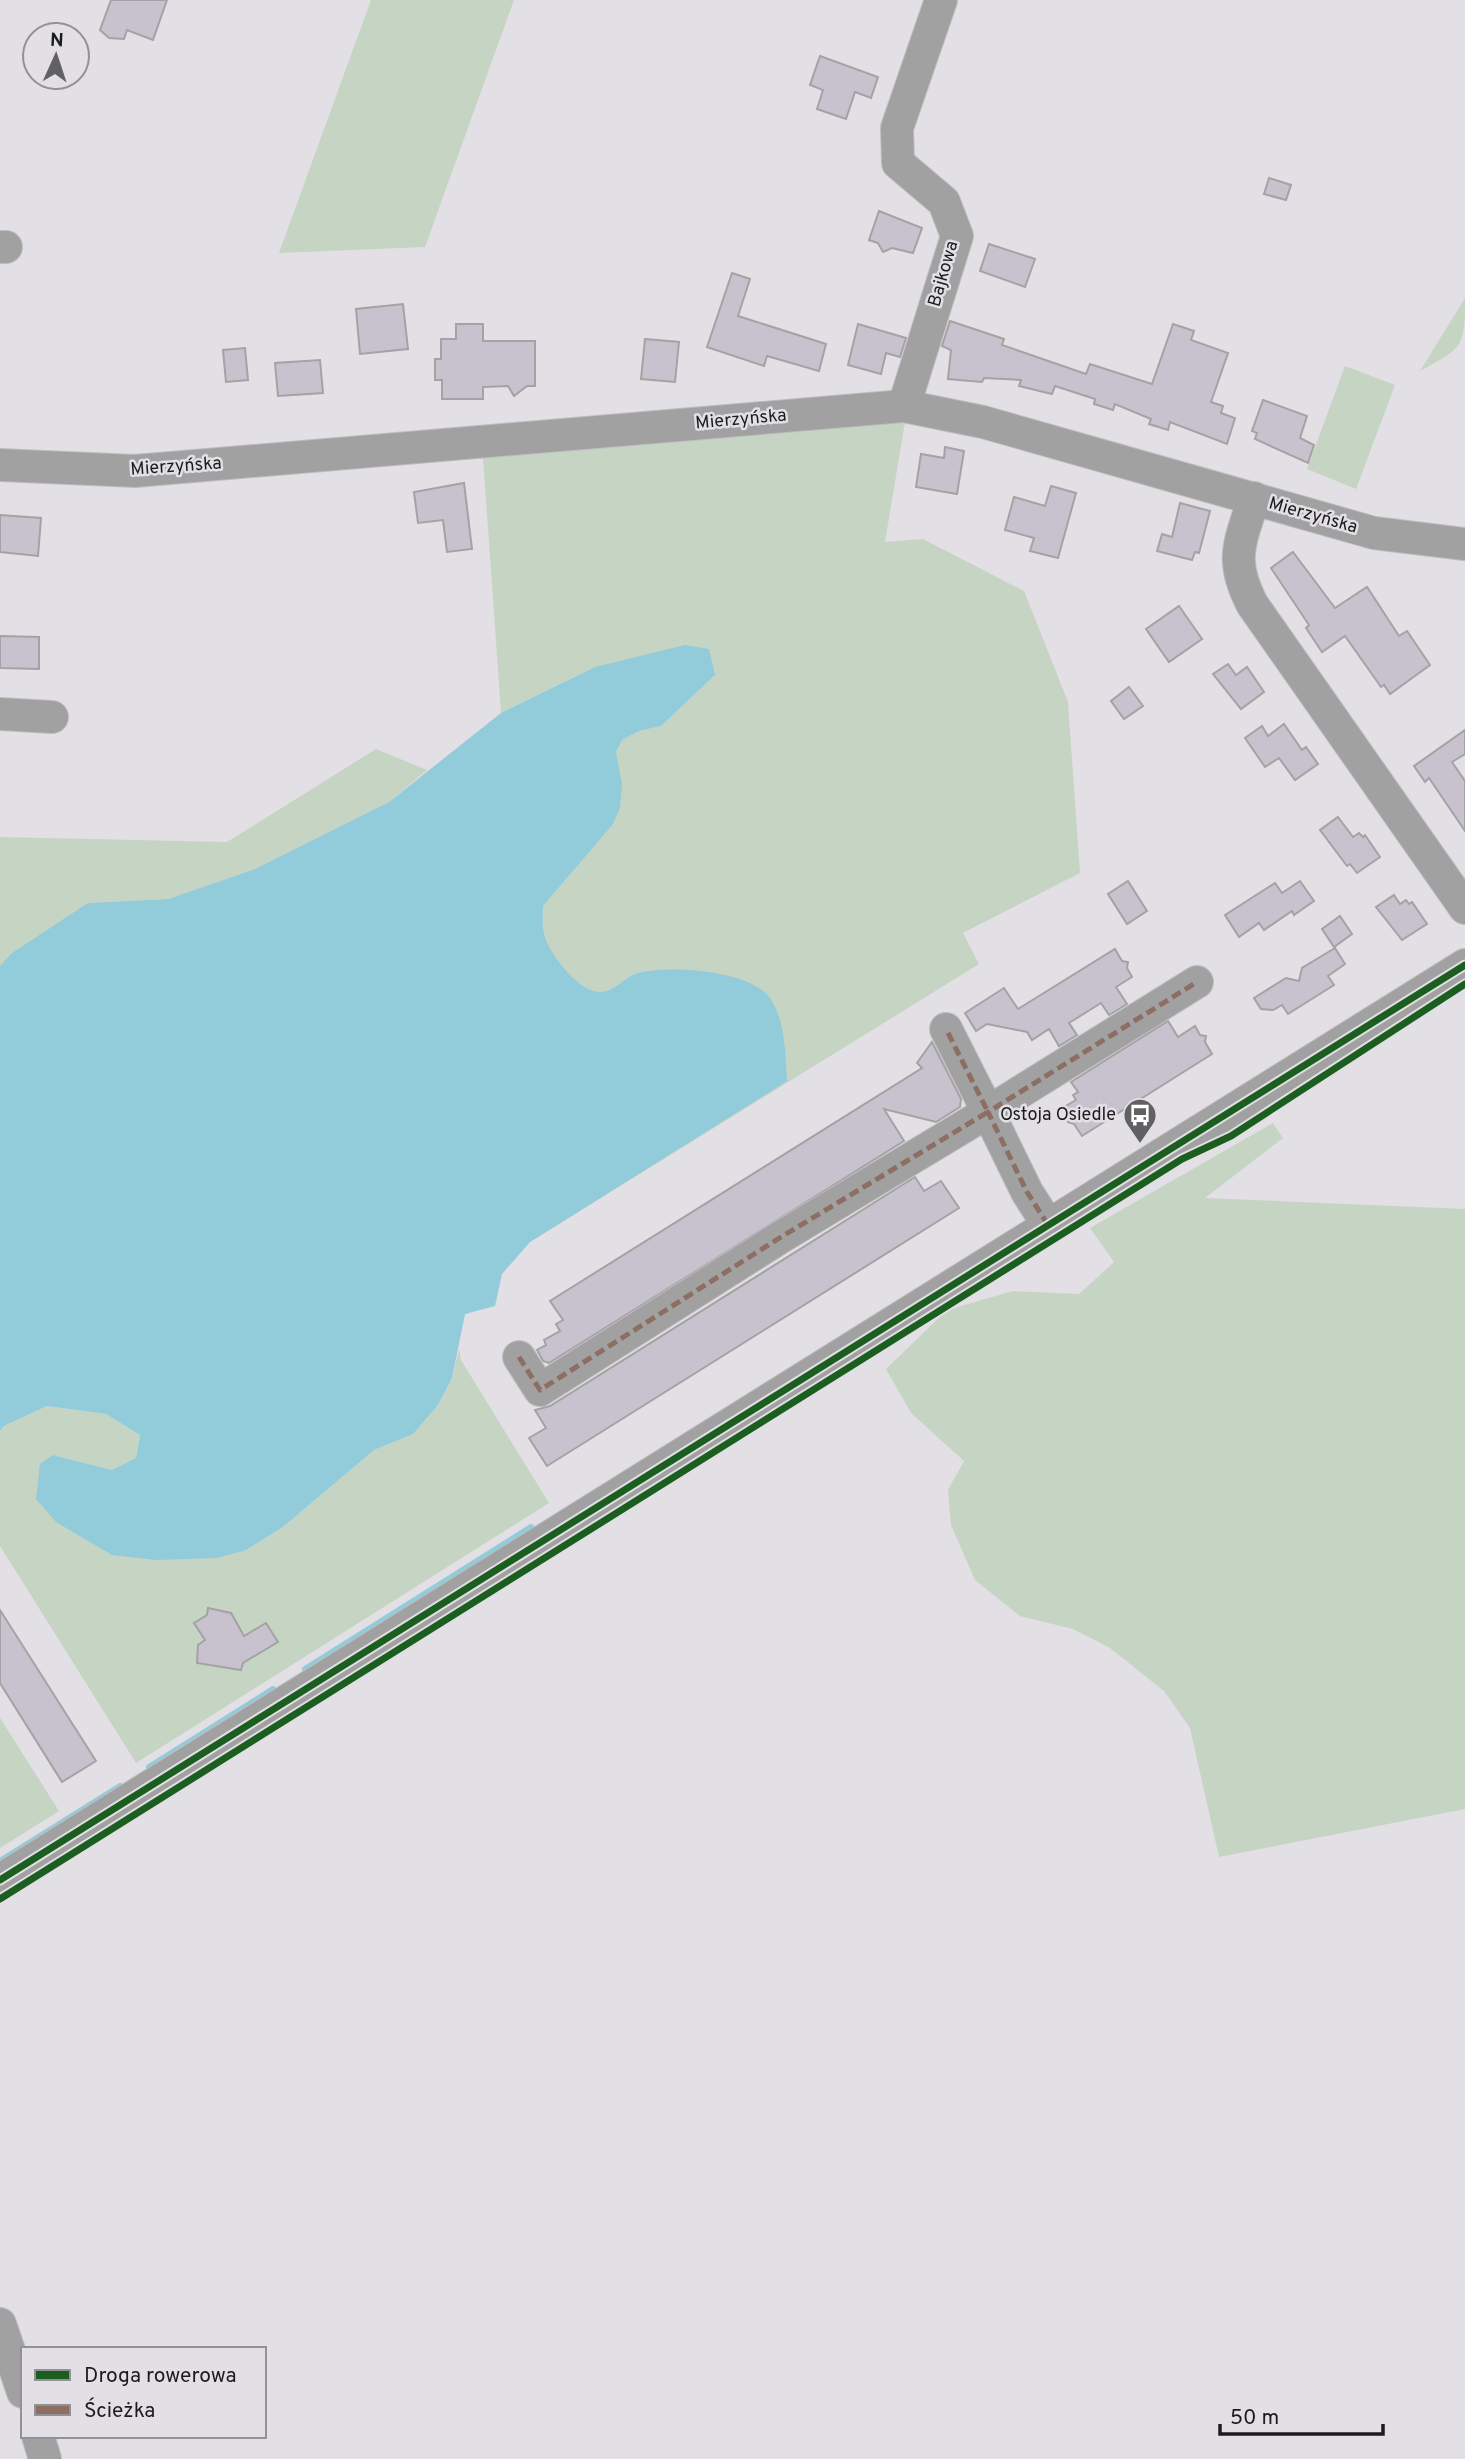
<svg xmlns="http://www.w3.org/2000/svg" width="1465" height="2459" font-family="Overpass,sans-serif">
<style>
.green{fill:#c6d4c4}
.water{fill:#92cbda}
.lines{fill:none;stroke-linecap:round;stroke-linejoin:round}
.stream{stroke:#92cbda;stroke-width:6}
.building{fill:#c8c2ce;stroke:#a3a2a4;stroke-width:2}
.minor-casing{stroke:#bebdbf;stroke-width:34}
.minor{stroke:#a2a1a1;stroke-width:32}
.quiet{stroke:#8d6e63;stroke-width:5;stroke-dasharray:10 5;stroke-linecap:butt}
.cycleway-casing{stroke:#e2dfe5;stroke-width:11}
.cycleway{stroke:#1b5e20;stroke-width:7}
.labels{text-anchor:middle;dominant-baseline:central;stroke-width:5;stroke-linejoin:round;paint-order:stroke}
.street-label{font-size:18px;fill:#1c1b1d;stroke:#e2dfe5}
.poi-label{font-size:18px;fill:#1c1b1d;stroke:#e2dfe5;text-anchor:end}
</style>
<rect width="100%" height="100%" fill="#e2e0e4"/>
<g class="green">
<path d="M371 0H514L425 247 279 253Z"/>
<path d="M1465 298C1465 347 1463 348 1420 371Z"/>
<path d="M1345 366 1395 385 1356 489 1307 469Z"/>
<path d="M905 422 885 542 923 539 1024 591 1068 702 1080 873 963 933 979 964 530 1242 750 984C723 973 669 969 639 973 624 976 614 994 596 991 576 989 547 951 544 933 542 924 543 915 543 906L613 823 616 752 622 740 639 731 661 726 715 675 595 667 501 713 483 457Z"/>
<path d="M376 749 427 770 389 802 255 869 168 899 88 903 0 1206V837L227 842Z"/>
<path d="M1273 1123 1283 1138 1205 1198 1465 1209V1809L1219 1857 1190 1728 1164 1691 1110 1648 1073 1629 1020 1616 975 1580 951 1525 948 1490 964 1461 911 1413 886 1369 947 1310 1013 1291 1079 1294 1114 1262 1090 1228Z"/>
<path d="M459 1349 461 1360 549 1503 136 1763 0 1546V1431L4 1426 47 1406 106 1414 140 1435 136 1458 112 1470 54 1455 246 1550 283 1527 374 1450 413 1434 438 1405 452 1378Z"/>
<path d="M0 1718 59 1811 0 1848Z"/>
</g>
<path class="water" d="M685 645 709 649 715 675 661 726 639 731 622 740 616 752 622 784 620 808 613 824 543 906C543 915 542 924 544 933 547 951 576 988 595 991 613 995 623 977 638 973 669 965 750 970 770 998 786 1022 785 1054 787 1081L530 1242 502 1274 495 1306 465 1314 452 1378 438 1405 413 1434 374 1450 283 1527 246 1550 217 1558 156 1560 112 1555 56 1522 36 1499 40 1464 53 1455 112 1470 136 1458 140 1435 106 1414 47 1406 4 1426 0 1431V966L12 953 88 903 168 899 255 869 389 802 501 713 595 667Z"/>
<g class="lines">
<g class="stream">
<path d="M305 1669 531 1527"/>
<path d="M149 1767 273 1689"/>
<path d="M0 1861 120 1786"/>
</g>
</g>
<g class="building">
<path d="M111 0H167L153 40 127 30 124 39 109 38 100 30Z"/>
<path d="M820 56 878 77 871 98 855 92 846 119 817 109 823 90 810 85Z"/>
<path d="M1269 178 1291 185 1286 200 1264 194Z"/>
<path d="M879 211 922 228 913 253 892 248 883 252 878 243 869 240Z"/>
<path d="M989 244 1035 259 1025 287 980 271Z"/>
<path d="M732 273 750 279 738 316 826 344 819 371 767 356 764 366 707 347Z"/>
<path d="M403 304 408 349 360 354 356 309Z"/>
<path d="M950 321 1004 339 1002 345 1086 374 1090 364 1152 384 1173 324 1194 331 1191 340 1228 353 1211 402 1223 406 1221 413 1235 418 1227 444 1170 422 1168 430 1149 424 1151 419 1115 404 1113 410 1094 404 1095 399 1055 386 1052 394 1019 386 1021 380 984 378 982 382 948 379 951 350 942 346Z"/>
<path d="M456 324H483V341H535V386H527L514 396 508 386 483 387V399H442V380H435V359H441V339H456Z"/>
<path d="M858 324 906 338 900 357 886 353 881 374 848 365Z"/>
<path d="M645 339 679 342 675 382 641 379Z"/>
<path d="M245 348 248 380 226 382 223 350Z"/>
<path d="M320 360 323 393 278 396 275 363Z"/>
<path d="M1263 400 1307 416 1300 438 1314 445 1308 463 1255 439 1257 433 1252 431Z"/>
<path d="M945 447 964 451 957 494 916 487 921 454 944 458Z"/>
<path d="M464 483 472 549 447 552 443 520 418 523 414 492Z"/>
<path d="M1051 486 1076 493 1058 558 1030 551 1034 538 1005 530 1014 497 1045 506Z"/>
<path d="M1180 503 1210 511 1199 553 1195 552 1192 560 1157 551 1162 534 1172 537Z"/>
<path d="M0 515 41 518 38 556 0 552Z"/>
<path d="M1293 552 1335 608 1367 587 1399 636 1407 631 1430 665 1390 694 1384 685 1381 687 1345 636 1322 652 1306 628 1309 625 1271 568Z"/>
<path d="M1179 606 1202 639 1169 662 1146 629Z"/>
<path d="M0 636 39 637V669L0 668Z"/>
<path d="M1228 664 1236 675 1247 667 1264 692 1241 709 1213 674Z"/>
<path d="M1129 687 1143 706 1124 719 1111 701Z"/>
<path d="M1284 724 1302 750 1306 747 1318 764 1295 780 1279 758 1265 767 1245 738 1262 726 1268 736Z"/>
<path d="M1465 730V754L1452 762 1465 781V831L1429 778 1425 782 1414 766Z"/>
<path d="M1338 817 1353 837 1359 833 1363 837 1365 835 1380 857 1357 873 1350 864 1347 866 1320 830Z"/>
<path d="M1128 881 1147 911 1127 924 1108 894Z"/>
<path d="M1300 881 1314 901 1294 915 1292 911 1264 930 1259 923 1239 937 1225 915 1275 883 1282 893Z"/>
<path d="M1394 895 1400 904 1406 900 1409 904 1412 902 1427 924 1402 940 1376 907Z"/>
<path d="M1340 916 1352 934 1334 947 1322 929Z"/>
<path d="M1335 948 1345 964 1328 976 1334 985 1288 1014 1282 1005 1273 1010 1261 1009 1254 998 1286 978 1299 981 1302 968Z"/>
<path d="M1115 949 1122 961 1128 962 1127 968 1132 977 1116 987 1127 1004 1109 1015 1101 1003 1069 1023 1077 1035 1059 1046 1049 1029 1032 1040 1027 1032 987 1024 976 1031 965 1013 1004 988 1018 1009Z"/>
<path d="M1168 1021 1178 1037 1195 1026 1200 1035 1206 1036 1205 1042 1212 1054 1082 1136 1074 1124 1068 1122 1070 1116 1064 1107 1076 1100 1073 1095 1078 1092 1071 1082Z"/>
<path d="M932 1042 961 1099 960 1107 936 1122 884 1109 904 1141 549 1363 543 1361 537 1350 546 1345 544 1340 560 1331 556 1324 563 1320 550 1301 922 1068 917 1063Z"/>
<path d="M915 1177 924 1191 941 1181 959 1208 547 1466 529 1438 546 1428 535 1410 550 1406Z"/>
<path d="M208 1608 231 1613 244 1636 266 1623 278 1642 243 1663 241 1670 197 1663 198 1645 205 1640 194 1623 207 1615Z"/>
<path d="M0 1610 96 1761 62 1782 0 1683Z"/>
</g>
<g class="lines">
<defs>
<g id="minor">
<path d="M0 247H6"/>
<path d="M904 406 957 236 944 202 898 163 897 128 941 0"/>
<path d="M0 465 135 471 904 406 983 422 1374 533 1465 544"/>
<path d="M1254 498C1240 543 1229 559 1252 604L1465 908"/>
<path d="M0 714 52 717"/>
<path d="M1048 1225 1027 1192 988 1112 1197 982"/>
<path d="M519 1357 540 1390 781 1237 988 1112 946 1029"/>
<path d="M0 1880 1465 965"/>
<path d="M0 2324 23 2392"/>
<path d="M38 2436 45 2459"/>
</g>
</defs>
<use href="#minor" class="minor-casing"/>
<use href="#minor" class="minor"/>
<g class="quiet">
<path d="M1048 1225 1027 1192 988 1112 1197 982"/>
<path d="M519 1357 540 1390 781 1237 988 1112 946 1029"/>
</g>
<defs>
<g id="cycleway">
<path d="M0 1880 1465 965"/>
<path d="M0 1899 1182 1159 1231 1136 1465 984"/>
</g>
</defs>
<use href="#cycleway" class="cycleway-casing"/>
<use href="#cycleway" class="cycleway"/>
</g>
<defs>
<symbol id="bus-pin" viewBox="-11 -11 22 30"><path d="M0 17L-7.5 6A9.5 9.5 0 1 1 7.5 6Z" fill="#616063" stroke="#e2dfe5"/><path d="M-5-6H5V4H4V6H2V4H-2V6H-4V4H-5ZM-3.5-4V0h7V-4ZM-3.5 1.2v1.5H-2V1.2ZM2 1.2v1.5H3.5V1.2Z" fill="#fff"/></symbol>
</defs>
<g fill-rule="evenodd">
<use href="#bus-pin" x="1121" y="1096" width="38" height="52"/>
</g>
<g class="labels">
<g class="street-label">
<text transform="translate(944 274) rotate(-74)">Bajkowa</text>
<text transform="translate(741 420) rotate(-5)">Mierzyńska</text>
<text transform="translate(176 467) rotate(-4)">Mierzyńska</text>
<text transform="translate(1313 516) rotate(16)">Mierzyńska</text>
</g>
<g class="poi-label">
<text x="1116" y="1115">Ostoja Osiedle</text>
</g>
</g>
<rect x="21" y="2347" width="245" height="91" fill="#e2dfe5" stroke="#939195" stroke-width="2"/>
<rect x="35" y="2370" width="35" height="10" fill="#1b5e20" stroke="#939195" stroke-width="2"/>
<text x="84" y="2382" font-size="21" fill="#1c1b1d">Droga rowerowa</text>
<rect x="35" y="2405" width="35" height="10" fill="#8d6e63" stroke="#939195" stroke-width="2"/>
<text x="84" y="2417" font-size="21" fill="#1c1b1d">Ścieżka</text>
<g transform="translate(56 56) rotate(3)"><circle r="33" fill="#e2dfe5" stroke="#939195" stroke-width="2"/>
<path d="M0-5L12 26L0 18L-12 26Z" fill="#616063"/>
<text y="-10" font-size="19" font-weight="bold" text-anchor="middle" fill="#1c1b1d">N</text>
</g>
<path d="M1220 2424v10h163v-10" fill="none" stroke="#1c1b1d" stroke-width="3.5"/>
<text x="1230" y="2424" font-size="21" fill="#1c1b1d" stroke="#e2dfe5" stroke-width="5" paint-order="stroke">50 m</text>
</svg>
